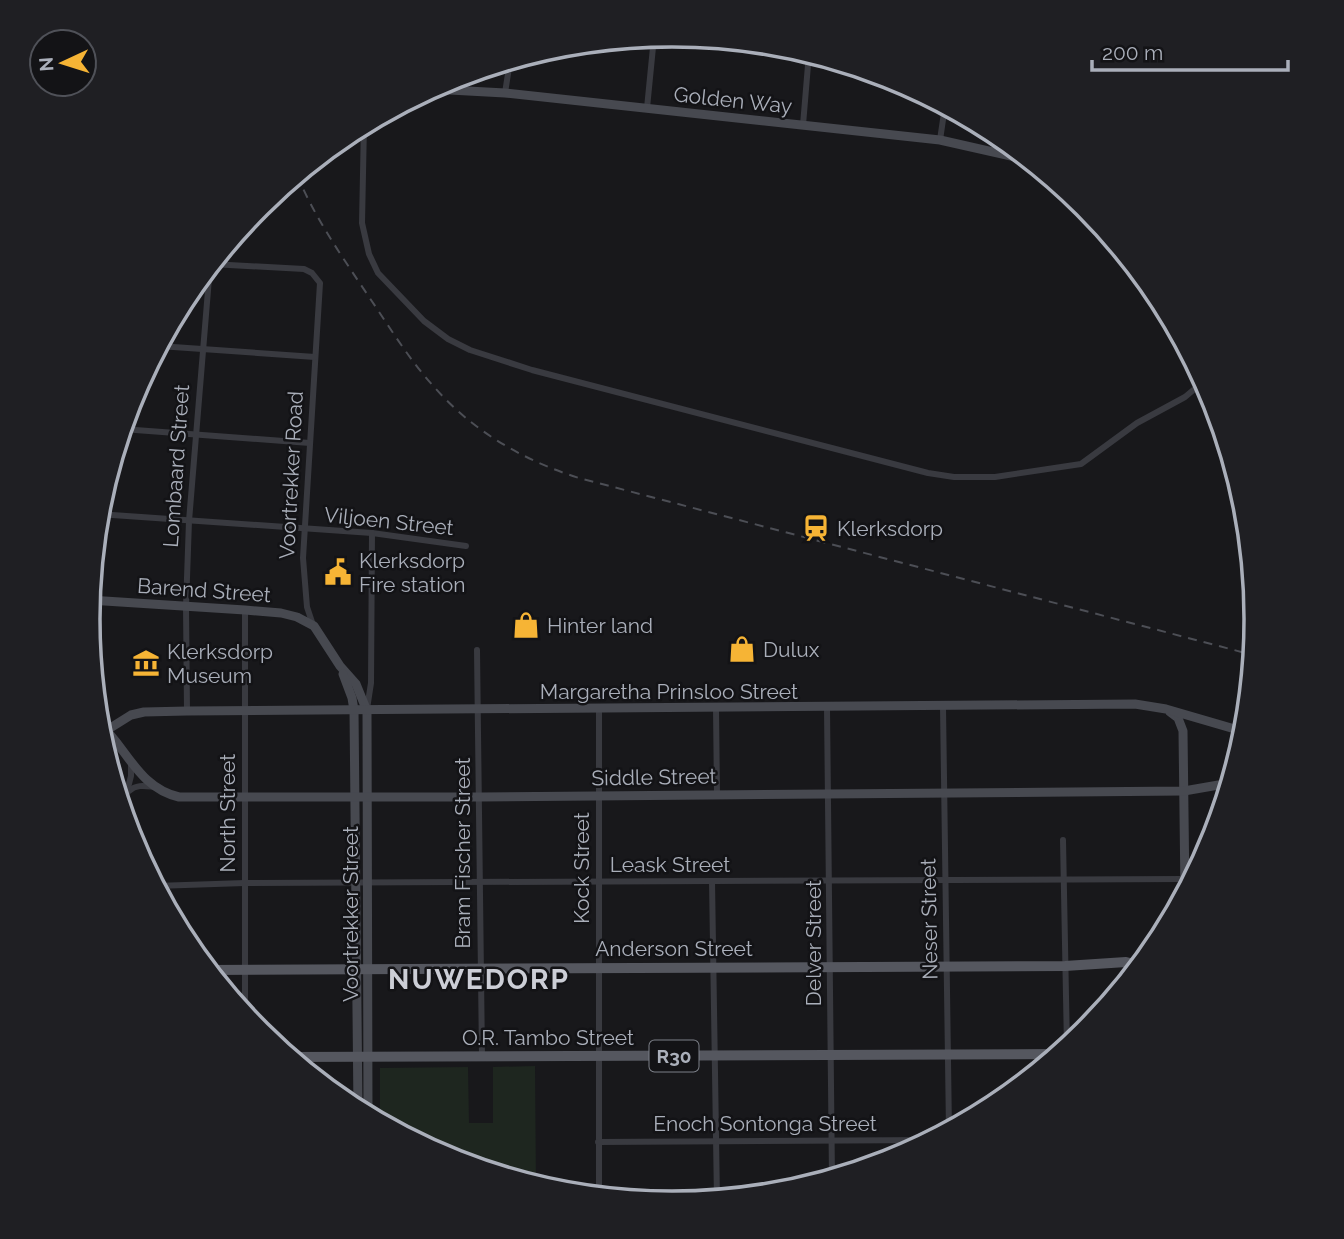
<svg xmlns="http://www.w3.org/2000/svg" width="1344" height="1239" font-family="Raleway,sans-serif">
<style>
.green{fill:#1e261f}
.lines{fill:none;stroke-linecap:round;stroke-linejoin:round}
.street{stroke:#393a40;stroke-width:6}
.secondary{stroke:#474950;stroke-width:9}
.primary{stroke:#55575f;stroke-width:10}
.rail{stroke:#4c4e55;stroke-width:2;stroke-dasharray:9 7;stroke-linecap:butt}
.labels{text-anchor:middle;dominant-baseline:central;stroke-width:5;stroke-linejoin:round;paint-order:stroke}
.shield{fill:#131316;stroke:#7d8089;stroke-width:2}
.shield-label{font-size:19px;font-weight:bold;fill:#aaafba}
.street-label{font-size:21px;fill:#aaafba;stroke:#131316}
.poi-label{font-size:21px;fill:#aaafba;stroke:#131316;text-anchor:start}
.district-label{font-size:28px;font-weight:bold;letter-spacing:2px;fill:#ccced6;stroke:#131316}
.rim{fill:none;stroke:#aaafba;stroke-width:3.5}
</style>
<rect width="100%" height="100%" fill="#18181b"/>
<path class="green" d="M535 1066 536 1186 494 1173 493 1161H469V1166L448 1159 380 1123V1068L468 1067 469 1123H493V1067Z"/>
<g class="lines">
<g class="street">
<path d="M505 93 510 61"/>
<path d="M647 108 654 37"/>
<path d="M364 124 362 223 369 254 378 273 424 321 448 339 470 350 532 370 928 473 954 477H995L1081 464 1137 423 1185 397 1204 381"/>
<path d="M803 125 809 53"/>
<path d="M940 140 945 106"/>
<path d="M211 264 304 269 312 273 320 283 303 558 307 607 313 625"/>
<path d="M159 346 315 357"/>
<path d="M122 429 310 443"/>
<path d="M98 514 372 533 466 546"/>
<path d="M477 650 482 1057"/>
<path d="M599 707V1197"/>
<path d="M943 707 949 1131"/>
<path d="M716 708 717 794"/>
<path d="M827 708 832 1179"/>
<path d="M367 709 371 683 372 533"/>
<path d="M187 711 186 606 189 521 210 266"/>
<path d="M129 791C137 784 145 786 155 787"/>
<path d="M122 811 131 776V764"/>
<path d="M1063 840 1067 1048"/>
<path d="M712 881 717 1200"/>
<path d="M155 886 245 883 1184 879"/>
<path d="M245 1016V610"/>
<path d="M598 1142 932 1140"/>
</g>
<g class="secondary">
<path d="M431 89 505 93 940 140 1028 160"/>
<path d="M89 600 245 610 281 613 297 617 314 626 340 666 356 684 367 711 368 1116"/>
<path d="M343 674 352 698 354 710 358 1111"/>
<path d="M1170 712 1178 718 1183 731 1185 894"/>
<path d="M97 721C127 747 137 787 179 797H480L1184 791 1230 783"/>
<path d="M107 730 131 715 144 712 187 711 1135 704 1166 709 1245 732"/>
</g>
<g class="primary">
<path d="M207 970 1065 966 1126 962 1141 966"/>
<path d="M288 1057 1060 1054"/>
</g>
<path class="rail" d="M297 175C315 218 341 255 367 294 389 326 409 360 436 389 474 432 525 461 579 478L1253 655"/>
</g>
<defs>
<symbol id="station-bare" viewBox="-9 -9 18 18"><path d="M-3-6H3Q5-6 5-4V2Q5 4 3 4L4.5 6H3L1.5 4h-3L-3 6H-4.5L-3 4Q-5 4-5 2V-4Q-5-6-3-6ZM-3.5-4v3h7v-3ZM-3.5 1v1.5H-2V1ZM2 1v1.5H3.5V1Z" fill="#f6b435" stroke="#131316" stroke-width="2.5" paint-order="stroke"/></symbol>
<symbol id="civic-bare" viewBox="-9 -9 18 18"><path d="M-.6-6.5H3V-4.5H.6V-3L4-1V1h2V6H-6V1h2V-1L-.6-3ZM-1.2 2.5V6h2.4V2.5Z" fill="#f6b435" stroke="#131316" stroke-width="2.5" paint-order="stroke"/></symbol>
<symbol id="shop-bare" viewBox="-9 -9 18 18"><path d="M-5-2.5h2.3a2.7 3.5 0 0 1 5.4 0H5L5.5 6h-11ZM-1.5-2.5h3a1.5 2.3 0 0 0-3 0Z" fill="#f6b435" stroke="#131316" stroke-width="2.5" paint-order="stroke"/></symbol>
<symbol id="museum-bare" viewBox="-9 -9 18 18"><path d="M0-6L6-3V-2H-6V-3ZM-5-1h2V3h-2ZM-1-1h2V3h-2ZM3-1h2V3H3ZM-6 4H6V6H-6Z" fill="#f6b435" stroke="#131316" stroke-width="2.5" paint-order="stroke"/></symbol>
</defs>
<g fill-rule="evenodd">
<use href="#station-bare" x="797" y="509" width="38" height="38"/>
<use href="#civic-bare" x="319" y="553" width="38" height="38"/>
<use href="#shop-bare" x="507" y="606" width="38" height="38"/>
<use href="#shop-bare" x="723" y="630" width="38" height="38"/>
<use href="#museum-bare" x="127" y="644" width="38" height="38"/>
</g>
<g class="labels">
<rect class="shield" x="649.5" y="1040.5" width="49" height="31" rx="5"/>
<g class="shield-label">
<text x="674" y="1056">R30</text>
</g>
<g class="street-label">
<text transform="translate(733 100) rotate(6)">Golden Way</text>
<text transform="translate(176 466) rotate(-86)">Lombaard Street</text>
<text transform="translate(291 475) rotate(-87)">Voortrekker Road</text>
<text transform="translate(389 521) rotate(6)">Viljoen Street</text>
<text transform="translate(204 590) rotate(4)">Barend Street</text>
<text x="669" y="691">Margaretha Prinsloo Street</text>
<text transform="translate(654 777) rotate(-1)">Siddle Street</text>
<text transform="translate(227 813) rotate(-90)">North Street</text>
<text transform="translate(462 853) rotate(-90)">Bram Fischer Street</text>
<text x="670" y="864">Leask Street</text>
<text transform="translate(581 868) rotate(-90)">Kock Street</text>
<text transform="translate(350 914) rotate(-90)">Voortrekker Street</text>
<text transform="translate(929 919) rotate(-91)">Neser Street</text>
<text transform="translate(813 943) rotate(-90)">Delver Street</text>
<text x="674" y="948">Anderson Street</text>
<text x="548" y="1037">O.R. Tambo Street</text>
<text x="765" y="1123">Enoch Sontonga Street</text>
</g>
<g class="poi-label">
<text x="837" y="528">Klerksdorp</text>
<text x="359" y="560">Klerksdorp<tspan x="359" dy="24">Fire station</tspan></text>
<text x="547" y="625">Hinter land</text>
<text x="763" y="649">Dulux</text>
<text x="167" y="651">Klerksdorp<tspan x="167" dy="24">Museum</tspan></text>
</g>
<g class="district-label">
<text x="479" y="979">NUWEDORP</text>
</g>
</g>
<path d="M0 0H1344V1239H0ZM100 619a572 572 0 1 1 1144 0a572 572 0 1 1-1144 0Z" fill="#1f1f23" fill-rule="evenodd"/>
<path class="rim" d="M100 619a572 572 0 1 1 1144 0a572 572 0 1 1-1144 0Z"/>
<g transform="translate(63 63) rotate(266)"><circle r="33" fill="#131316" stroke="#4f5158" stroke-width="2"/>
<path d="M0-5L12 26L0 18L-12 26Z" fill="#f6b435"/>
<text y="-10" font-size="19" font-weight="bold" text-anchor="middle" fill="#aaafba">N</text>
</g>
<path d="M1092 60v10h196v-10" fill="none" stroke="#aaafba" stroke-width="3.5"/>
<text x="1102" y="60" font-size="21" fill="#aaafba" stroke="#131316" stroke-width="5" paint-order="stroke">200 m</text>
</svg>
